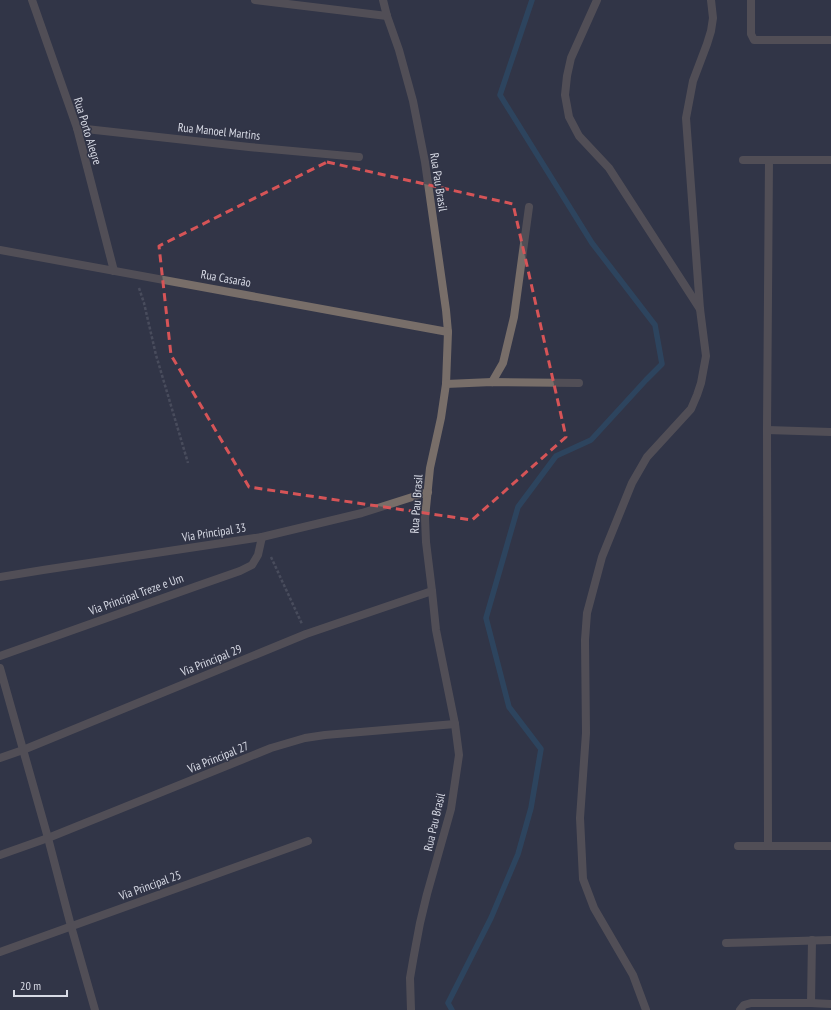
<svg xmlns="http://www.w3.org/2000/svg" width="831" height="1010" font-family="'PT Sans Narrow',sans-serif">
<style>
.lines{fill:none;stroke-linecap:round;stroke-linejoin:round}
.stream{stroke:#28587b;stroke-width:5.5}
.path{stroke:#656877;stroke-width:2.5;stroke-dasharray:3 2;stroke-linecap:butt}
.lane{stroke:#786e69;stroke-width:8}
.street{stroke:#786e69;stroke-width:8}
.marked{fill:none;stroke:#d65457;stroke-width:3;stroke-dasharray:8 5;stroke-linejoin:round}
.labels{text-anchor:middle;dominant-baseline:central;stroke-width:3;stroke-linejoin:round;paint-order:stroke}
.street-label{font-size:12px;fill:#d7dae5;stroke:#323547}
</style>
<rect width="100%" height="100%" fill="#323547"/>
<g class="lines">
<path class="stream" d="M452 1010 448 1003 491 918 518 854 531 808 541 749 509 707 486 618 518 507 556 456 591 440 646 380 662 364 655 325 592 243 500 95 532 0"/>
<g class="path">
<path d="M139 288 144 303 156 355 188 463"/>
<path d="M271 557 302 624"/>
</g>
<g class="lane">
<path d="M492 382 503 363 514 317 529 207"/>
<path d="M0 668 48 838 71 926 95 1010"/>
<path d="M646 1010 633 975 594 908 583 879 580 818 586 733 585 640 587 613 602 557 632 483 647 457 691 409 697 395 701 383 706 356 700 309 686 118 693 81 707 44 711 31 713 18 711 0"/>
</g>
<g class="street">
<path d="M32 0 77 128 114 271"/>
<path d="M255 0 387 16"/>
<path d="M383 0 387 16 399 50 413 101 425 162 446 310 448 332 446 384 441 418 430 468 425 518 426 542 432 591 436 630 455 724 459 755 451 809 427 894 420 923 414 955 410 978 411 1010"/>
<path d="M597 0 571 58 567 76 565 95 569 117 579 136 609 168 700 309"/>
<path d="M751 0V34L754 40H831"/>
<path d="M77 128 249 147 359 157"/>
<path d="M743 160H831"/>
<path d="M0 250 448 332"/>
<path d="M446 384 492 382 579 383"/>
<path d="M767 430 831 432"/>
<path d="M0 577 43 570 262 537 362 513 428 492"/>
<path d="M0 656 197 586 240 571 252 565 258 555 262 537"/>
<path d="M0 758 23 750 306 634 432 591"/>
<path d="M738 846H831"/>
<path d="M768 846 767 430 769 160"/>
<path d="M0 855 48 838 271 748 305 738 325 735 455 724"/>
<path d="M726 943 831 940"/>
<path d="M0 952 308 841"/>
<path d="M811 1003 812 940"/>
<path d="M740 1010 744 1005 751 1003H811L831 1004"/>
</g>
</g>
<path d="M0 0H831V1010H0ZM327 162 513 204 566 437 472 520 249 487 171 355 159 246Z" fill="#323547" fill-opacity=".55" fill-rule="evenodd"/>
<path class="marked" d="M327 162 513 204 566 437 472 520 249 487 171 355 159 246Z"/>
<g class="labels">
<g class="street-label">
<text transform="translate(88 131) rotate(73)">Rua Porto Alegre</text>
<text transform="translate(219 131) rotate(6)">Rua Manoel Martins</text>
<text transform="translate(439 182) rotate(81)">Rua Pau Brasil</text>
<text transform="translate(226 278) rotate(10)">Rua Casarão</text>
<text transform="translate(416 504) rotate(-86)">Rua Pau Brasil</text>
<text transform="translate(214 532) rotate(-9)">Via Principal 33</text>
<text transform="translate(136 594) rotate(-20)">Via Principal Treze e Um</text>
<text transform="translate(211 660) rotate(-22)">Via Principal 29</text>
<text transform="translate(218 757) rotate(-22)">Via Principal 27</text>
<text transform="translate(434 822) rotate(-77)">Rua Pau Brasil</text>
<text transform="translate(150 885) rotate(-20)">Via Principal 25</text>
</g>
</g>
<path d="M14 990v6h53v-6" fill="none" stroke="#d7dae5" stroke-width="2"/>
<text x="20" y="990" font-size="12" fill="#d7dae5" stroke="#323547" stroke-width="3" paint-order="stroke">20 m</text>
</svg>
